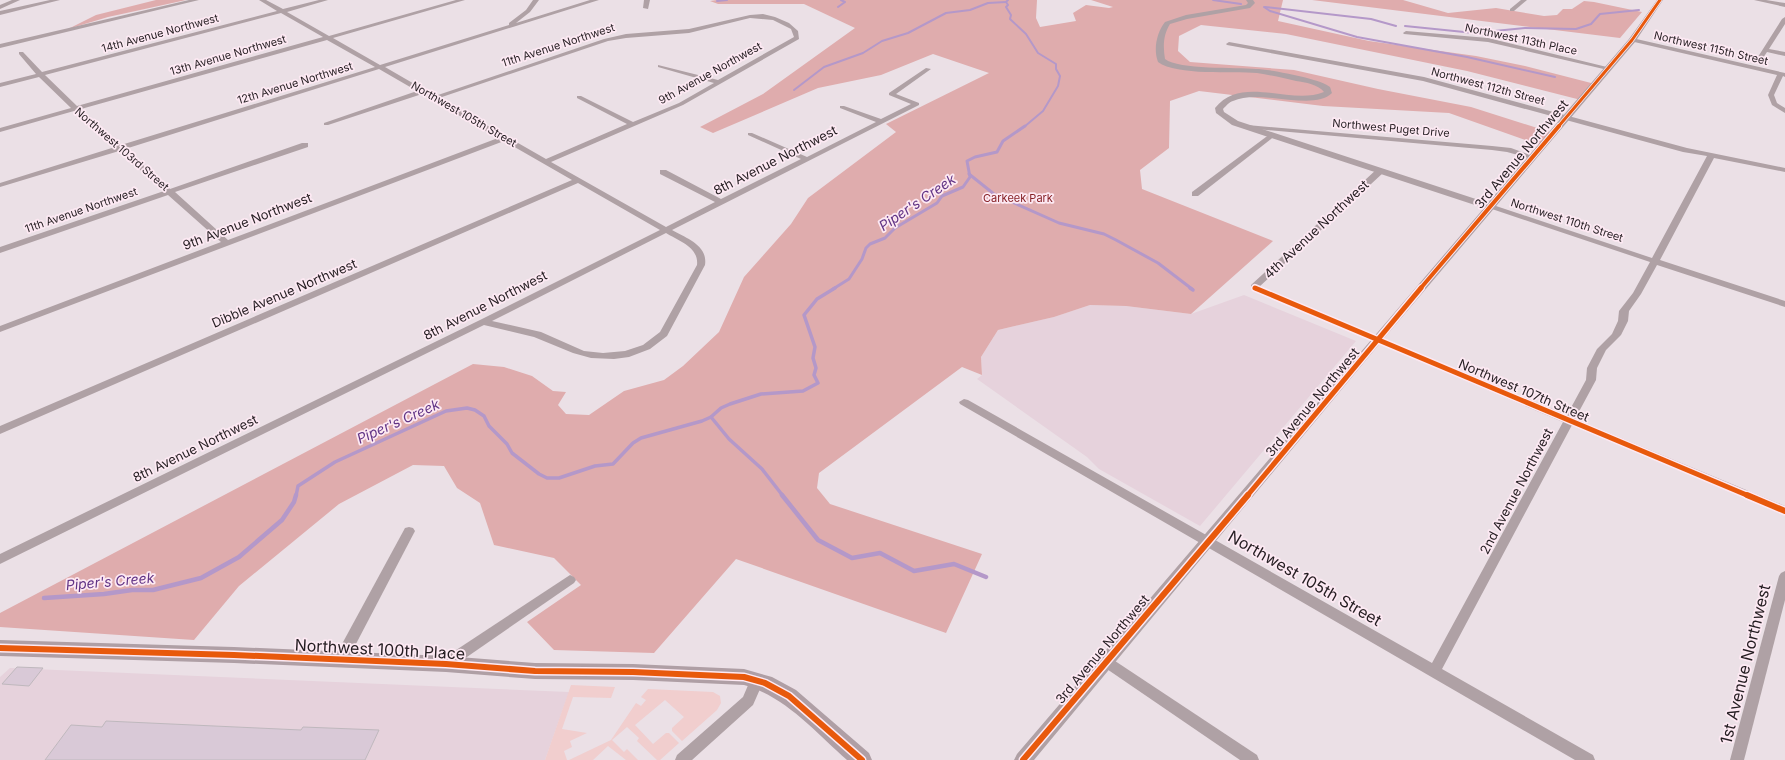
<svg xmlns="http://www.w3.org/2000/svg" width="1785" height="760" font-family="Inter,sans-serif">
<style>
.built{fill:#e6d2dc}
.green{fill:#f1cece}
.forest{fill:#dfacad}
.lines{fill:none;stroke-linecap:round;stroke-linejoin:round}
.stream-far3{stroke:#b498c9;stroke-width:2}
.stream-far2{stroke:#b498c9;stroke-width:3}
.stream-far1{stroke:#b498c9;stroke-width:3.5}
.stream{stroke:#b498c9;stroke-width:4.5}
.building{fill:#d9c9d7;stroke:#bfb8bd}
.minor{fill:#afa1a5;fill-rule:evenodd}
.tertiary{fill:#afa1a5;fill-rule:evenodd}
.secondary{fill:#af9fa5;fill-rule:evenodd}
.cycleway-far3-casing{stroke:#fde9f3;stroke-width:4.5}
.cycleway-far2-casing{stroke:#fde9f3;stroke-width:6}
.cycleway-far1-casing{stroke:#fde9f3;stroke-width:8}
.cycleway-casing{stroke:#fde9f3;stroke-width:9}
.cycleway-far3{stroke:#e8590c;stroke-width:3}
.cycleway-far2{stroke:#e8590c;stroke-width:4}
.cycleway-far1{stroke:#e8590c;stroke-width:5}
.cycleway{stroke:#e8590c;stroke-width:6}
.labels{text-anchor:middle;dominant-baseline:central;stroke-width:3.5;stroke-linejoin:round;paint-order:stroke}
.far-street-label{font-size:11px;fill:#241d21;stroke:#fde9f3}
.far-park-label{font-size:11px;fill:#862126;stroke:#fde9f3}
.street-label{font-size:13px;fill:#241d21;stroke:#fde9f3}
.water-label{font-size:14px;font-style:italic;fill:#613385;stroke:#fde9f3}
.near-street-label{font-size:16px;fill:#241d21;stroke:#fde9f3}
</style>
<rect width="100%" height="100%" fill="#ebe0e6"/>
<g class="built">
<path d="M1244 295 1356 341 1200 526 1099 469 1087 457 977 379 982 375 981 357 998 330 1054 317 1090 305 1126 306 1191 314Z"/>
<path d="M10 668 569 692 545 760H0V677Z"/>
</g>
<g class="green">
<path d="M571 685 615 687 611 698 573 697 562 729 587 733 570 741 572 747 564 751 567 760H545Z"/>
<path d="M648 689 713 692 720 696 721 703 717 710 682 741 672 731V728L684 717 665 700 635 725 653 744 666 733H669L679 743 660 760H657L637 741 639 738 627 727 612 740 624 752 627 749 638 760H626L608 746 593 760H569L611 740 636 703 641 706 646 700 641 697Z"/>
</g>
<g class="forest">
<path d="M156 0H186L108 17 68 29 96 15Z"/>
<path d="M717 0H1037L1036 18 1040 27 1076 21 1073 13 1086 5 1109 8 1113 7 1091 0H1283L1278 21 1369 41 1476 56 1525 66 1595 84 1581 100 1467 71 1286 34 1201 25 1179 36 1178 51 1190 62 1294 70 1378 89 1471 107 1553 133 1542 146 1449 113 1323 106 1199 91 1170 101 1169 148 1140 170 1142 189 1273 241 1191 314 1126 306 1090 305 1054 317 998 330 981 357 982 375 962 367 819 473 817 488 830 504 982 554 946 633 736 559 654 653 554 650 527 622 581 585 554 558 494 545 480 503 457 488 444 466 413 465 339 504 239 586 194 640 0 627V613L473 364 504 367 532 376 553 391 566 392 558 405 566 414 589 415 624 391 664 380 683 366 719 332 744 277 791 224 808 198 896 132 886 124 989 73 933 54 881 75 818 88 713 133 700 127 763 94 855 28 804 4H718L710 1Z"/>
<path d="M1312 0H1403L1448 13 1496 8 1544 16 1557 15 1563 9H1572L1584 1 1594 2 1642 12 1620 38Z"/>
</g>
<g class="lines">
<g class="stream-far3">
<path d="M1008 0 1006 2 1008 5 1006 7 1011 15 1010 19 1026 34 1038 53 1056 64V69L1060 76 1058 86 1043 111 1024 127"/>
<path d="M1213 0 1241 4"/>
<path d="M717 1 727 0"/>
<path d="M838 7 845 2 841 0"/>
<path d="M1264 7 1270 11 1357 37 1467 57 1555 77"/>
<path d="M1265 7 1371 19 1396 26"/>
<path d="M1405 26 1474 33 1525 28 1576 29 1591 24 1600 14 1639 10"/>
<path d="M794 90 824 67 863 53 882 41 908 33 946 13 970 10 988 3 1006 2"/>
</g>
<g class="stream-far2">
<path d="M969 174 994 194 1059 223 1104 234 1116 240 1158 263 1192 289"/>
<path d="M833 289 849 279 862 259 866 248 870 244 885 238 895 228 937 203 942 196 963 187 970 177 967 161 975 157 997 152 1003 141 1025 126"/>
</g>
<g class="stream-far1">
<path d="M1190 288 1193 290"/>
<path d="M711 417 729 439 762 469 783 496"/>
<path d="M296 496 298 486 335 462 446 411 467 408 475 410 484 416 489 426 507 444 512 453 539 474 547 478H559L595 466 613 464 633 443 641 438 702 421 711 417 721 408 730 404 761 394 803 391 818 383 814 375 816 368 813 358 815 347 804 315 817 299 835 288"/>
</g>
<g class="stream">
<path d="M782 495 818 540 852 558 880 553 914 571 954 564 986 577"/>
<path d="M44 598 104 594 132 590H153L201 578 239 557 282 520 294 502 296 495"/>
</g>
</g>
<g class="building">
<path d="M17 667 43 668 29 686 2 684Z"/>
<path d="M106 721 301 730 303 727 379 730 365 760H45L71 725 102 727Z"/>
</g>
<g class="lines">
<g class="minor">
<path d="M12 0H20L0 9V5Z"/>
<path d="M50 0H60L0 15V11Z"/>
<path d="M189 0H199L0 48V44Z"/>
<path d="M259 0H266L283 9 319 0H328L287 12 329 36 456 0H465L333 38 380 65 509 25V23L526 10 533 0H539L530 12 516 23 590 0H599L385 67 435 96 604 39 626 34 689 29 750 15 763 14 775 17 789 23 798 31 799 39 683 105 551 162 666 227 715 202 660 174V170H666L721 199 801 159 748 135V133H752L807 157 876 122 840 108V106H844L881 119 911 104 889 95V93L926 68 931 69 896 94 919 103V105L672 230C686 238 708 245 705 265L667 336 650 349 629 357 614 359 591 358 573 353 534 337 484 325 0 564V554L480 320 660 230 578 183 0 434V426L572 180 504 141 0 332V326L221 242 168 195 0 253V247L164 191 119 151 0 187V183L115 147 74 111 0 132V128L71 108 39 77 0 87V83L36 74 19 54V52H23L42 72 277 11ZM281 13 323 37 77 106 45 75ZM750 18 773 20 791 29 794 37 718 80 658 65V67L714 83 679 103 633 122 581 96H577V98L627 124 546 159 439 98 608 41 626 38 689 33ZM327 40 375 67 121 145 81 109ZM379 69 417 91 324 123V125H328L422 94 498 138 228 240 175 192 308 147V143H302L170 189 125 149ZM666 233C679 241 699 247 697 265L660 332 643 345 625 351 603 353 584 351 541 332 492 321Z"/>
<path d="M644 0H650L648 9 643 8Z"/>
<path d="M1521 0H1527L1514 11H1510V9Z"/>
<path d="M1754 0H1766L1785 3V7Z"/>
<path d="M1785 17V24L1769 49 1785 52V56L1767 52 1761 61H1757L1756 60 1782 19Z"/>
<path d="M1406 31 1488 38 1611 68 1608 70 1488 42 1404 34 1403 33Z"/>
<path d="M1632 38 1785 73V77L1783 76 1774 95 1777 103 1785 108V113L1772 105 1768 95 1777 75 1630 41V39Z"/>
<path d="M1229 42 1424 77 1687 148 1785 168V172L1714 158 1660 260 1785 301V307L1657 265 1641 294 1629 311 1628 321 1621 335 1606 350 1597 368 1596 380 1575 419 1785 506V515L1572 425 1442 669 1593 755 1595 760H1575L960 404 959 402 964 399 968 400 1432 663 1563 422 1252 290 1251 285 1377 169H1383V173L1259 287 1567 415 1586 380 1587 368 1597 349 1612 334 1618 321 1619 311 1633 293 1650 262 1486 207 1490 205H1493L1652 258 1707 156 1683 152 1423 81 1227 45 1226 44Z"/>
<path d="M1247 125 1492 146 1511 148 1536 157 1532 159 1507 152 1492 150 1245 128 1244 127Z"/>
<path d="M1270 134 1276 135 1198 196H1192V192Z"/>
<path d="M409 527 413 528 415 531 346 663 341 665 336 663 334 659 336 655 405 528Z"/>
<path d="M1785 571V600L1744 760H1730L1779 576 1781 573Z"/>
<path d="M570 575 574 577 576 580 574 583 451 668 446 670 441 668 439 664 441 660Z"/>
<path d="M1106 655 1257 755 1259 760H1240L1101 665 1099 661 1101 657Z"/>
<path d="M757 674 762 676 764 680 753 705 692 760H675L677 755 743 697 752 676Z"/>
</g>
<path class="tertiary" d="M1246 0H1253L1255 3 1250 8 1187 19 1170 24C1163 35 1163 47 1165 59 1179 70 1236 67 1256 69 1268 69 1322 79 1330 87 1331 89 1331 91 1332 93 1313 112 1259 88 1233 101 1229 102 1226 106 1223 109L1224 112 1238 121 1488 203 1629 39 1657 0H1663L1635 42 1386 336 1034 760H1014L1017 754 1484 208 1232 125 1216 113 1215 108C1242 74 1290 106 1324 92 1319 85 1305 82 1296 81 1284 78 1270 75 1257 73 1233 71 1177 76 1158 62 1153 49 1157 32 1165 22L1186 15 1246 5 1248 3Z"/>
<path class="secondary" d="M0 640 234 647 446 656 535 663 633 664 744 669 772 677 796 690 869 753 872 760H847C815 732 786 697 744 685L633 680 535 679 446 672 234 663 0 656Z"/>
<defs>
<path id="cycleway-far3" d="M1558 127 1632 40 1660 0"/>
<g id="cycleway-far2">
<path d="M1255 288 1257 289"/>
<path d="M1420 289 1559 126"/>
</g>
<g id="cycleway-far1">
<path d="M1255 288 1749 496"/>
<path d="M1247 496 1421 288"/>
</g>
<g id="cycleway">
<path d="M1747 495 1785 511"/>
<path d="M0 648 234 655 446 664 535 671 633 672 744 677 765 683 789 696 862 760"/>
<path d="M1023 760 1248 495"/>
</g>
</defs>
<use href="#cycleway-far3" class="cycleway-far3-casing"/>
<use href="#cycleway-far2" class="cycleway-far2-casing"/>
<use href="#cycleway-far1" class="cycleway-far1-casing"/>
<use href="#cycleway" class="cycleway-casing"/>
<use href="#cycleway-far3" class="cycleway-far3"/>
<use href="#cycleway-far2" class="cycleway-far2"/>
<use href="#cycleway-far1" class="cycleway-far1"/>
<use href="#cycleway" class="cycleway"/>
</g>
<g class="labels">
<g class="far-street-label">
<text transform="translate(160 33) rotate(-15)">14th Avenue Northwest</text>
<text transform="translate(1521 39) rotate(12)">Northwest 113th Place</text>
<text transform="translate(558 45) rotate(-18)">11th Avenue Northwest</text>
<text transform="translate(1711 48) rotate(13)">Northwest 115th Street</text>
<text transform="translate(228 55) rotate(-16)">13th Avenue Northwest</text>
<text transform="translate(710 73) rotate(-29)">9th Avenue Northwest</text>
<text transform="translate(295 83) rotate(-17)">12th Avenue Northwest</text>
<text transform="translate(1488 86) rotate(15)">Northwest 112th Street</text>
<text transform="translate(464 114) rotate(30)">Northwest 105th Street</text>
<text transform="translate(1391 128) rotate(5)">Northwest Puget Drive</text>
<text transform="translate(122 149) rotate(41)">Northwest 103rd Street</text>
<text transform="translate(81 210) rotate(-19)">11th Avenue Northwest</text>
<text transform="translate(1567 220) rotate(18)">Northwest 110th Street</text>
</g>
<g class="far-park-label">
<text x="1018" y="198">Carkeek Park</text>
</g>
<g class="street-label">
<text transform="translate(1521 154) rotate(-50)">3rd Avenue Northwest</text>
<text transform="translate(775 160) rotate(-27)">8th Avenue Northwest</text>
<text transform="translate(247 221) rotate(-21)">9th Avenue Northwest</text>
<text transform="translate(1316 229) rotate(-43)">4th Avenue Northwest</text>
<text transform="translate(284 293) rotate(-23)">Dibble Avenue Northwest</text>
<text transform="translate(485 305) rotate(-27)">8th Avenue Northwest</text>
<text transform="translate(1524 390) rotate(23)">Northwest 107th Street</text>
<text transform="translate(1312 402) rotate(-50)">3rd Avenue Northwest</text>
<text transform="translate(195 448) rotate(-26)">8th Avenue Northwest</text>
<text transform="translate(1516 491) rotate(-62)">2nd Avenue Northwest</text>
<text transform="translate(1102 649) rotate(-50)">3rd Avenue Northwest</text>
</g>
<g class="water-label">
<text transform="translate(917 202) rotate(-34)">Piper's Creek</text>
<text transform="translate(398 421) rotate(-24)">Piper's Creek</text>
<text transform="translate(110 581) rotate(-5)">Piper's Creek</text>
</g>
<g class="near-street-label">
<text transform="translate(1305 578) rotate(30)">Northwest 105th Street</text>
<text transform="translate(380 649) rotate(3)">Northwest 100th Place</text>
<text transform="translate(1745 664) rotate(-76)">1st Avenue Northwest</text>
</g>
</g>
</svg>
